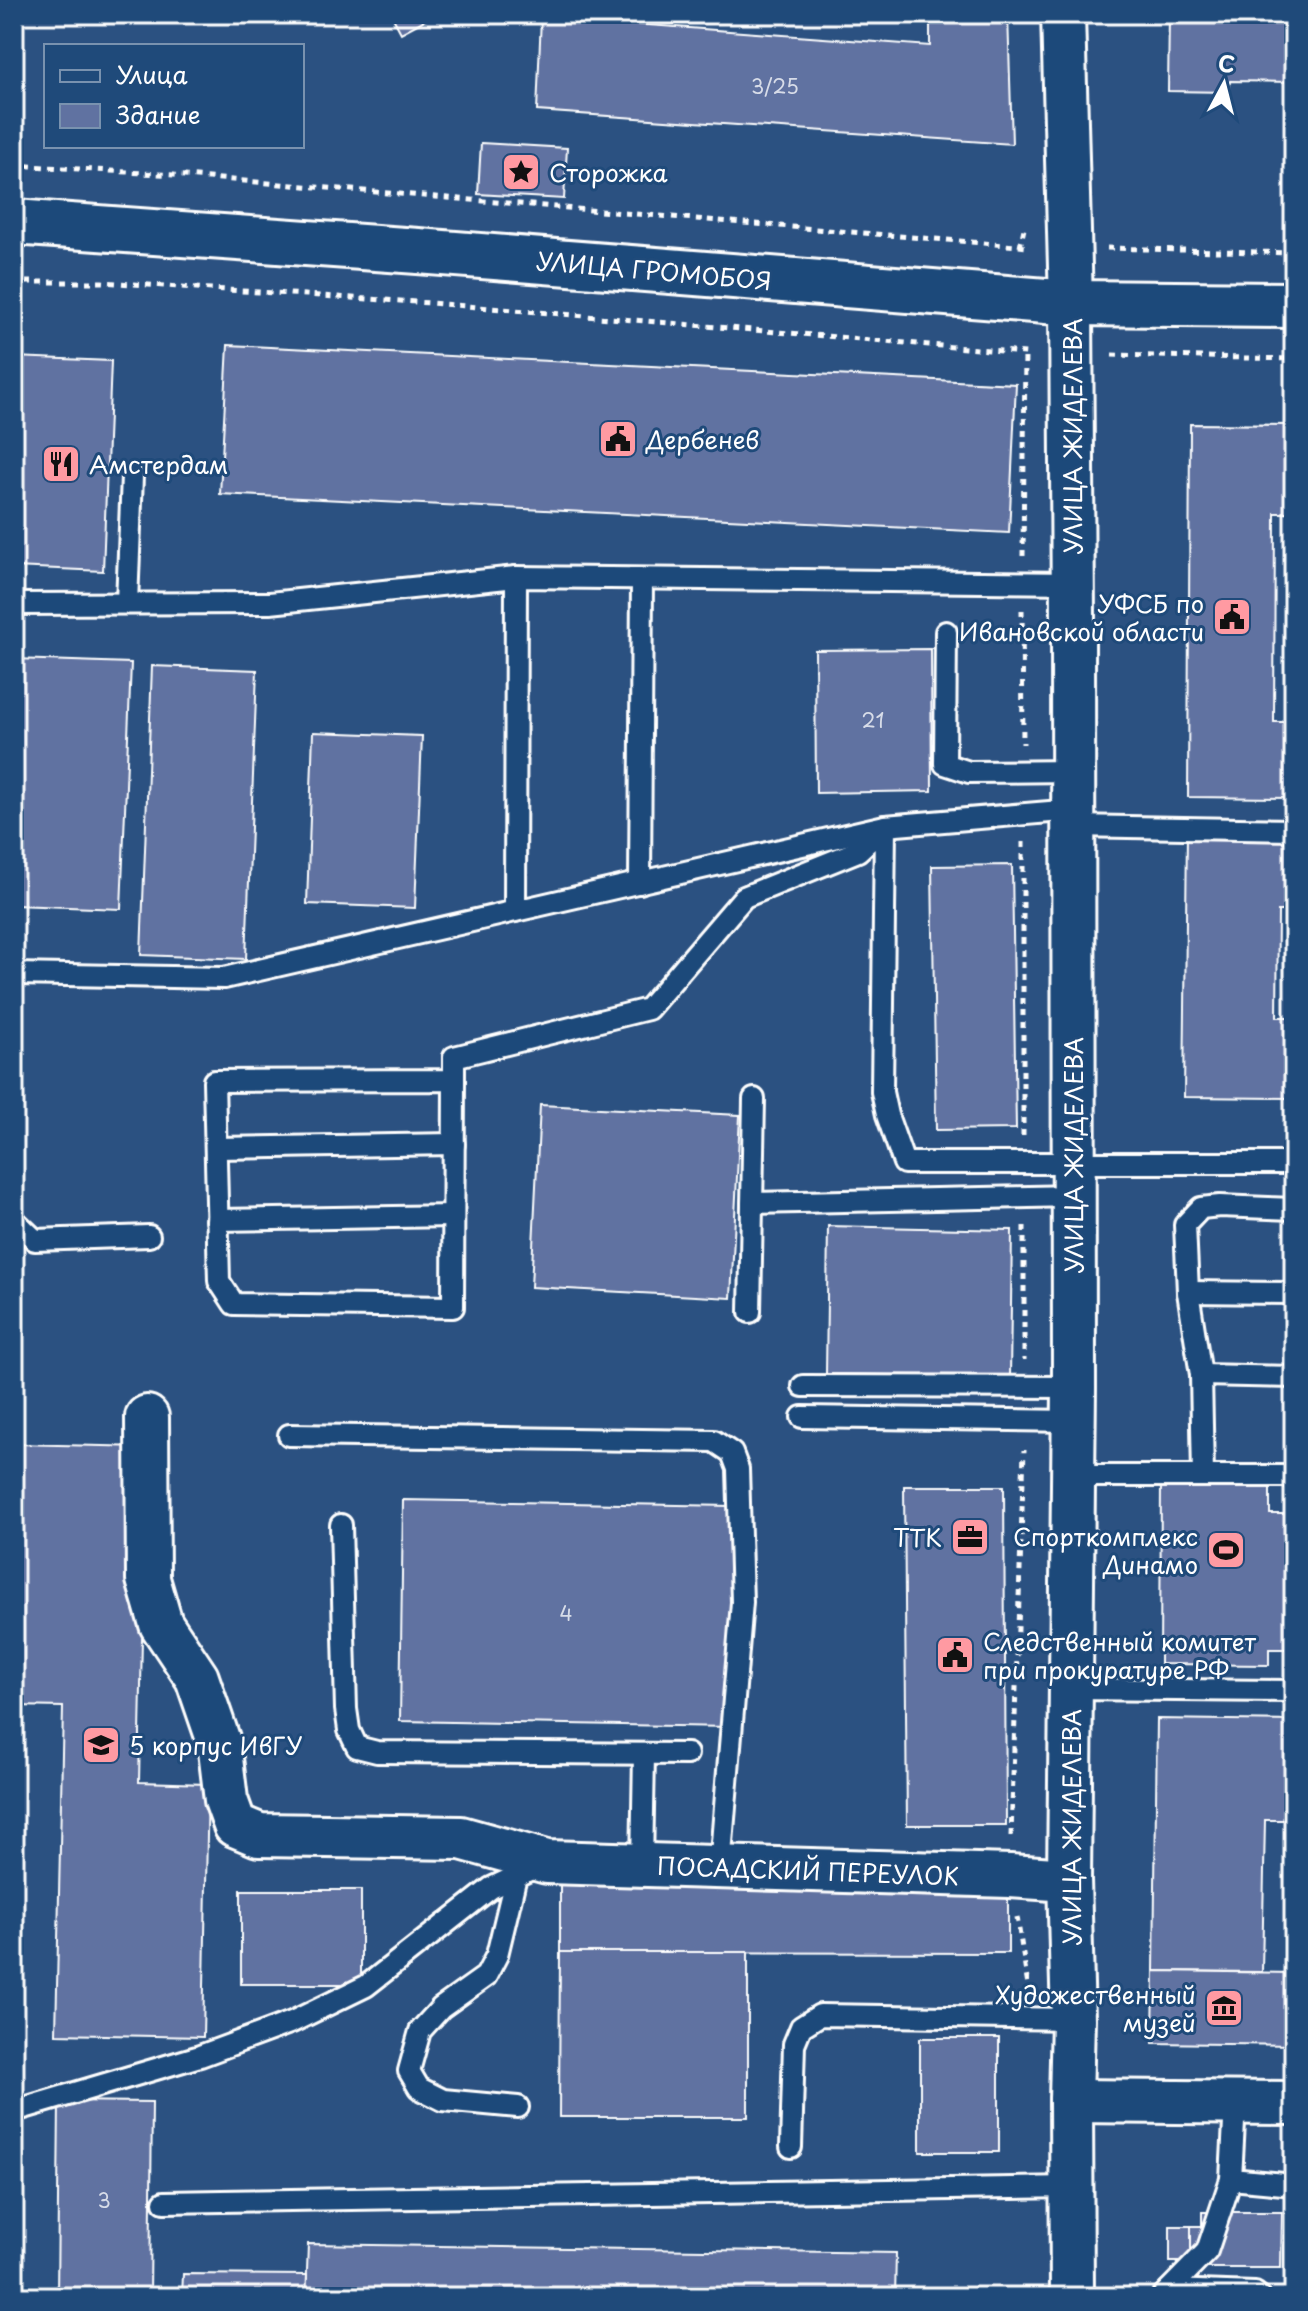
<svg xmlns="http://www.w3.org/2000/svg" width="1308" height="2311" font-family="'Playpen Sans',sans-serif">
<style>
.building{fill:#6072a1;stroke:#fff;stroke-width:2}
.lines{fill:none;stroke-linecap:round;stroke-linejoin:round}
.lane-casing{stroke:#fff;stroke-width:26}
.street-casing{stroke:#fff;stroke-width:48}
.secondary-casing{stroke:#fff;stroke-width:50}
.path{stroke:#fff;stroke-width:5;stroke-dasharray:6 6;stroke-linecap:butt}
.lane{stroke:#1f4a7a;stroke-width:20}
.street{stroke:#1f4a7a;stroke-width:42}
.secondary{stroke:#1f4a7a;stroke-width:44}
.labels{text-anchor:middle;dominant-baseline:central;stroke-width:6;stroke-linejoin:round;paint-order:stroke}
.number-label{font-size:20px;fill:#d7dce8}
.poi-label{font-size:24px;fill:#fff;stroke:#1f4a7a;text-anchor:start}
.street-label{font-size:24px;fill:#fff;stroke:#1f4a7a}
</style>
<rect width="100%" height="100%" fill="#2b5181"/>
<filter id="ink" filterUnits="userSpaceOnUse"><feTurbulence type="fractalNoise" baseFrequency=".0125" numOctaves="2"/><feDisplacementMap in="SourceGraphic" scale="16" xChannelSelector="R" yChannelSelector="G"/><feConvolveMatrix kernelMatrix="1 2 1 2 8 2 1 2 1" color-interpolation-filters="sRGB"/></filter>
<g filter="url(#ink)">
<g class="building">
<path d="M391 14H436L401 33Z"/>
<path d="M930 14H1008L1012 144 537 111 541 17 930 46Z"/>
<path d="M1169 14H1294V82L1230 81 1229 92 1168 91Z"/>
<path d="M481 143 567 148 564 199 478 194Z"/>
<path d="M228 345 1016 384 1009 533 220 494Z"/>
<path d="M14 357 111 361 103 571 14 567Z"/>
<path d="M1190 424 1294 425V513H1275L1274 722H1294V798L1188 797Z"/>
<path d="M931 649 932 791 816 793 815 650Z"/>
<path d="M14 659 131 663 121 909 14 905Z"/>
<path d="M152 666 257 670 246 959 141 955Z"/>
<path d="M313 732 422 736 415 908 307 904Z"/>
<path d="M1187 832 1294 833V911H1278L1277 1017H1294V1098L1184 1097Z"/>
<path d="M1012 865 1016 1129 936 1130 932 866Z"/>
<path d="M540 1105 740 1115 731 1298 531 1287Z"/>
<path d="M828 1226 1012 1230 1010 1377 826 1374Z"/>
<path d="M14 1444 146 1447 139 1782 208 1784 203 2037 56 2034 63 1707 14 1706Z"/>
<path d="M1161 1479 1270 1480V1514H1292L1294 1649H1269V1665L1160 1664Z"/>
<path d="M904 1486H1004L1006 1825H907Z"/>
<path d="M403 1500 732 1506 729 1727 400 1721Z"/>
<path d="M1157 1719 1294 1721V1820H1265L1262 1972 1154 1971Z"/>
<path d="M560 1881 1008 1883V1953L560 1952Z"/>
<rect x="241" y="1890" width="120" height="94"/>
<path d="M560 1952H748V2117H559Z"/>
<path d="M1154 1971 1294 1973V2045L1153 2043Z"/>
<rect x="920" y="2038" width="79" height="114"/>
<path d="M59 2101 152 2102 150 2297H57Z"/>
<path d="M1202 2212H1282L1281 2268H1202L1191 2262V2226H1202Z"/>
<rect x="1170" y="2226" width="21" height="36"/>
<path d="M308 2244 896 2253 895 2297H306Z"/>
<path d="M183 2274 307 2275 306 2297H182Z"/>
</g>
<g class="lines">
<defs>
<g id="lane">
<path d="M127 603 132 476"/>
<path d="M14 604 270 603 516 577 1073 583"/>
<path d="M946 632 945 764 969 772 1073 771"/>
<path d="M1073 826 1294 830"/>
<path d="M640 883 642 579"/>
<path d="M515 911 516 577"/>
<path d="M14 974 224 978 885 826 1073 810"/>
<path d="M454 1080 214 1081 219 1281 234 1304 453 1307 454 1080V1057L648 1009 744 897 858 851 885 826 882 1092 887 1115 904 1163H1294"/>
<path d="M216 1148 454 1144"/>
<path d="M752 1203 1073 1196"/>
<path d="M14 1220 35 1240 149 1236"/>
<path d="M217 1220 453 1216"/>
<path d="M1188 1292 1294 1293"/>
<path d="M750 1312 754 1099"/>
<path d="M1201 1375 1294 1377"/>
<path d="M803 1386 1074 1387"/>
<path d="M802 1417 1073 1421"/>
<path d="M289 1435 714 1441 732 1453 738 1469 742 1602 720 1867"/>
<path d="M1073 1476H1286L1294 1480"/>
<path d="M1203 1476 1201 1375 1188 1292 1185 1225 1201 1208 1220 1206 1294 1209"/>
<path d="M341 1525 346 1709 349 1730 357 1747 377 1752 687 1754"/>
<path d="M1071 1689 1294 1691"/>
<path d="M642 1865 644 1754"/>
<path d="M516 1876 497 1955 486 1976 441 2008 420 2031 409 2071 419 2088 443 2100 518 2107"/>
<path d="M14 2111 200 2056 292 2022 366 1986 491 1888 540 1865"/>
<path d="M791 2147 794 2044 801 2027 820 2015 1073 2019"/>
<path d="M1231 2179 1294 2185"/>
<path d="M164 2202 1073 2187"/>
<path d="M1169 2290 1255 2293 1260 2297"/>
<path d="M1162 2297 1207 2251 1231 2179 1235 2103"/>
</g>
<g id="street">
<path d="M1063 14 1071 303 1073 621 1074 1387 1069 1880 1073 2019 1071 2101 1072 2297"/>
<path d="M147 1417 148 1579 161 1624 197 1678 219 1742 226 1800 235 1825 259 1835 461 1838 547 1862 1010 1876 1069 1880"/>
<path d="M1071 2101 1294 2103"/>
</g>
<path id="secondary" d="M14 222 418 251 1071 303 1294 305"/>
</defs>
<use href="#lane" class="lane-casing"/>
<use href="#street" class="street-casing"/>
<use href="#secondary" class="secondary-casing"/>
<g class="path">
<path d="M14 165 174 175 1029 247"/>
<path d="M1020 247 1025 224"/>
<path d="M1107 248 1294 253"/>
<path d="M14 282H102L431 303 1026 353"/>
<path d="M1112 355 1294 359"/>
<path d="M1023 556 1025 353"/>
<path d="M1022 610 1023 744"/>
<path d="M1023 842V1136"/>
<path d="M1024 1226V1360"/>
<path d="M1011 1836 1024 1450"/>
<path d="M1017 1917 1028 1986"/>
</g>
<use href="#lane" class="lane"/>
<use href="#street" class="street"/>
<use href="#secondary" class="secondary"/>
</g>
</g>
<defs>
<symbol id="sight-square" viewBox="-11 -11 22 22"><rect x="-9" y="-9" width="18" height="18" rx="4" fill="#ff9aa2" stroke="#1f4a7a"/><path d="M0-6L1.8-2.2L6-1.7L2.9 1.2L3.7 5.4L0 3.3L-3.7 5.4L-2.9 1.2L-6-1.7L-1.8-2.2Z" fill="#111"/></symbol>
<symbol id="civic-square" viewBox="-11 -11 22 22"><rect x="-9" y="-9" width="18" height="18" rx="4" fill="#ff9aa2" stroke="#1f4a7a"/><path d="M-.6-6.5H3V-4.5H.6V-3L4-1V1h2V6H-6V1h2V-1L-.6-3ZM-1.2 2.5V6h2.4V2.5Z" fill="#111"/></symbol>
<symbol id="restaurant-square" viewBox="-11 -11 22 22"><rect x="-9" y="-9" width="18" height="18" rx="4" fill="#ff9aa2" stroke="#1f4a7a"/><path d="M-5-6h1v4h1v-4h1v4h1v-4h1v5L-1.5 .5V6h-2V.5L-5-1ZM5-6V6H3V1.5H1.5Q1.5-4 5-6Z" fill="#111"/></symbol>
<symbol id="office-square" viewBox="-11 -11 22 22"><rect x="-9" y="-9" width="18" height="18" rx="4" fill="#ff9aa2" stroke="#1f4a7a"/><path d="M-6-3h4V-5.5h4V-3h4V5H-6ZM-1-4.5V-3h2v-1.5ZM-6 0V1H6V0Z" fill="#111"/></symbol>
<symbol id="stadium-square" viewBox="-11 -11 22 22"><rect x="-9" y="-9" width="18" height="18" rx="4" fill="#ff9aa2" stroke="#1f4a7a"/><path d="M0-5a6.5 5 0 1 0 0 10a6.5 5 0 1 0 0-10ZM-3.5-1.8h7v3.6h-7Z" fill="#111"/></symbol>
<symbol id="university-square" viewBox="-11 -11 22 22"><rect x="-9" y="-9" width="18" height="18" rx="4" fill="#ff9aa2" stroke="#1f4a7a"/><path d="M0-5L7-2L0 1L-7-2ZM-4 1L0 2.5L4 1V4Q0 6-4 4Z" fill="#111"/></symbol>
<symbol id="museum-square" viewBox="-11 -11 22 22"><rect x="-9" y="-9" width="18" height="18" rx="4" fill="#ff9aa2" stroke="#1f4a7a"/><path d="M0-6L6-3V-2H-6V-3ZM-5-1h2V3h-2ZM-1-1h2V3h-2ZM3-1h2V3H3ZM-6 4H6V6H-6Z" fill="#111"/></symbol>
</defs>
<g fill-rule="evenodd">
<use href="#sight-square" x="499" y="150" width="44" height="44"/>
<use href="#civic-square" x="596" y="417" width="44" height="44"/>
<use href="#restaurant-square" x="39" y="442" width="44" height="44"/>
<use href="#civic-square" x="1210" y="595" width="44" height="44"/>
<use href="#office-square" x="948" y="1515" width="44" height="44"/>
<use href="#stadium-square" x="1204" y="1528" width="44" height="44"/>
<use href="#civic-square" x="933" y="1633" width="44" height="44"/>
<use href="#university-square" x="79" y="1723" width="44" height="44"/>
<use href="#museum-square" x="1202" y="1986" width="44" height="44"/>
</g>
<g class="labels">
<g class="number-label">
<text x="775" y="86">3/25</text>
<text x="873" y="720">21</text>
<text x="566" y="1613">4</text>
<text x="104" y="2200">3</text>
</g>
<g class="poi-label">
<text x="549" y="172">Сторожка</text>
<text x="646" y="439">Дербенев</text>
<text x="89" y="464">Амстердам</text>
<text x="1204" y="603" text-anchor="end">УФСБ по<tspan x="1204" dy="28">Ивановской области</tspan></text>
<text x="1198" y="1536" text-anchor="end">Спорткомплекс<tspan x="1198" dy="28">Динамо</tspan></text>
<text x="942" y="1537" text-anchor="end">ТТК</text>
<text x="983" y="1641">Следственный комитет<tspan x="983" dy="28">при прокуратуре РФ</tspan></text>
<text x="129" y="1745">5 корпус ИвГУ</text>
<text x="1196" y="1994" text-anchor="end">Художественный<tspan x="1196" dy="28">музей</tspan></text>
</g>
<g class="street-label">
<text transform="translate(654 270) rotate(5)">УЛИЦА ГРОМОБОЯ</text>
<text transform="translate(1072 436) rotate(-90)">УЛИЦА ЖИДЕЛЕВА</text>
<text transform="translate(1073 1155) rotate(-90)">УЛИЦА ЖИДЕЛЕВА</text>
<text transform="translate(1071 1827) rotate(-90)">УЛИЦА ЖИДЕЛЕВА</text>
<text transform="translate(808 1870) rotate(2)">ПОСАДСКИЙ ПЕРЕУЛОК</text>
</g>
</g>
<rect width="1308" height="2311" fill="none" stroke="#1f4a7a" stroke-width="48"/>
<rect x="24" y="24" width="1260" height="2263" fill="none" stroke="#fff" stroke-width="3" filter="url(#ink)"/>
<rect x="44" y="44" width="260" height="104" fill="#1f4a7a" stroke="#7992af" stroke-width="2"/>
<rect x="60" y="70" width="40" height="12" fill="#1f4a7a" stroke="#7992af" stroke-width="2"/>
<text x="116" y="84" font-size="24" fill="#ffffff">Улица</text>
<rect x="60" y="104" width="40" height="24" fill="#6072a1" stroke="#7992af" stroke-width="2"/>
<text x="116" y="124" font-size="24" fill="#ffffff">Здание</text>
<g transform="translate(1224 84) rotate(7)" stroke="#1f4a7a" stroke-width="6" paint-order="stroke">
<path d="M0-6L14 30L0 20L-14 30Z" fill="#ffffff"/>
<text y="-12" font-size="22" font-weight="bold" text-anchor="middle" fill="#ffffff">С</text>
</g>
</svg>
